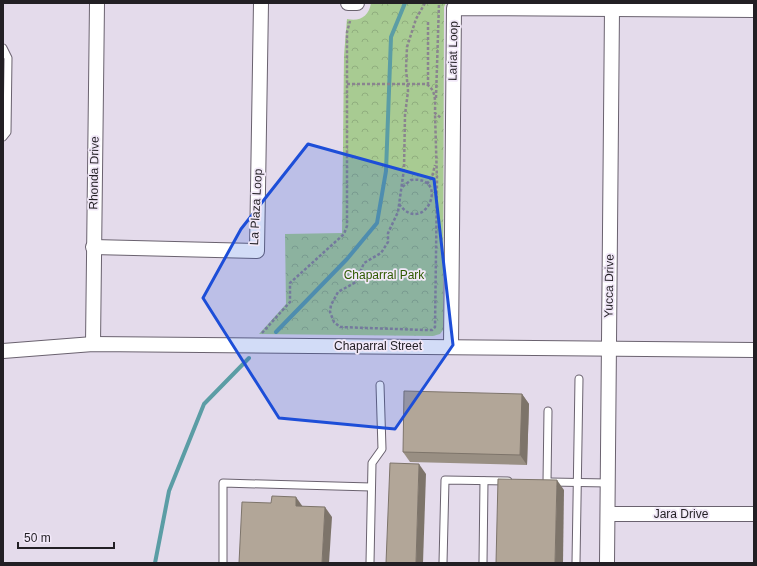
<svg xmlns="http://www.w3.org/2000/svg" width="757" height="566" font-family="Arial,sans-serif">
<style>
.park{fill:url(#park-crowns)}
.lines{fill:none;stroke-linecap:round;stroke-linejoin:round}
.stream{stroke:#5b9da5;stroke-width:4}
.lane-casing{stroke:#6a626f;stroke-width:9}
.street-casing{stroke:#6a626f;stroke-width:16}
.path{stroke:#8a848f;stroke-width:2.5;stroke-dasharray:3 2;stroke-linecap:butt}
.lane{stroke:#fff;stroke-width:7}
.street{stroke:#fff;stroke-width:14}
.wall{fill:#998f83}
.shaded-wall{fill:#7d746a}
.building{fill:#b2a698;stroke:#7d746a}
.marked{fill:#1d4ed8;fill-opacity:0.2;stroke:#1d4ed8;stroke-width:3;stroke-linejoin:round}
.labels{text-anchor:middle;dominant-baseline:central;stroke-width:3.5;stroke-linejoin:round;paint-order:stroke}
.street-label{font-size:12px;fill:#221f24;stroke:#f1e8f8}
.park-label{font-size:12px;fill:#305a00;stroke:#f1e8f8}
</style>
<defs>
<pattern id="park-crowns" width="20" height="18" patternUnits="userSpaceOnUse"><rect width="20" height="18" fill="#a8cb92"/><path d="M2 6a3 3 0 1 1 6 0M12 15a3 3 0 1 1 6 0" fill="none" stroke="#90ae7e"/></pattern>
</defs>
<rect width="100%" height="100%" fill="#e4dbeb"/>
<path class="park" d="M371 3H446L444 7 443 330 440 334 433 336 259 334 286 304 285 234 342 233 344 55 347 19C360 22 369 16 371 3Z"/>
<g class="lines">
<g class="stream">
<path d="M276 332 347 259 377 223 386 171 391 37 405 3"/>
<path d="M155 563 169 491 204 404 249 358"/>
</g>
<defs>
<g id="lane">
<path d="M3 48 8 58 7 132 3 137"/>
<path d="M547 482 548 411"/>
<path d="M550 482 608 483"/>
<path d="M223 563V483L371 487"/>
<path d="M370 563 372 463 382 449 380 385"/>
<path d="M443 563 445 480 508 481"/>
<path d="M483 563 484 481"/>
<path d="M576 563 579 379"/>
</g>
<g id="street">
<path d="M348 3H357"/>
<path d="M93 247 257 251 261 3"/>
<path d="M93 344 97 3"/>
<path d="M451 346 454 8 754 10"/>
<path d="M3 351 93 344 754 350"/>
<path d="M608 514H754"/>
<path d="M607 563 612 9"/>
</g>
</defs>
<use href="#lane" class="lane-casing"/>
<use href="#street" class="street-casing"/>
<g class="path">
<path d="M425 3 416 19 407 47 406 69 408 91 405 115 404 169 398 212 388 233V242L381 253 364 263 356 282 338 292 331 305 330 312 334 322 340 327 425 330H432L435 327 437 181 435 113"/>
<path d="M347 84H426C437 90 435 103 435 113L441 118"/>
<path d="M428 85V20"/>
<path d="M436 98 439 3"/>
<path d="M427 184 432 177 435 165"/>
<path d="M399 204C424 238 452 175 411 180L401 188"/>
<path d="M262 333 290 302V283L344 234 347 226V32L350 21"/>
</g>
<use href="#lane" class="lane"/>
<use href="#street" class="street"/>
</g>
<path class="wall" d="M522 394 529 404 527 465 410 462 403 452Z"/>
<g class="shaded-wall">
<path d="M522 394 529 404 527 465 520 455Z"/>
<path d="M419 464 426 474 423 563H416Z"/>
<path d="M557 480 564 490 563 563H555Z"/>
<path d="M296 497 303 507 296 506Z"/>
<path d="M325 507 332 517 329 563H322Z"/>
</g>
<g class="building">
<path d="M404 391 522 394 520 455 403 452Z"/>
<path d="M390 463 419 464 416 563H386Z"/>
<path d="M498 479 557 480 555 563H496Z"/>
<path d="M272 496 296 497V506L325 507 322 563H239L242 502 271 503Z"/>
</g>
<path class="marked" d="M308 144 434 179 453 345 395 429 279 418 203 298 241 229Z"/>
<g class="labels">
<g class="street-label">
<text transform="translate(453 51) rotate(-89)">Lariat Loop</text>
<text transform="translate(94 173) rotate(-89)">Rhonda Drive</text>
<text transform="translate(256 207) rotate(-87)">La Plaza Loop</text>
<text transform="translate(609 286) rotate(-89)">Yucca Drive</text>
<text x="378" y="346">Chaparral Street</text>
<text x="681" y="514">Jara Drive</text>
</g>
<g class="park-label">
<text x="384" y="275">Chaparral Park</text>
</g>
</g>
<rect width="757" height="566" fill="none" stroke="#221f24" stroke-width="8"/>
<path d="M18 542v6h96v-6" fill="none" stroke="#221f24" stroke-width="2"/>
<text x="24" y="542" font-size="12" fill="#221f24" stroke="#f1e8f8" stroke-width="3" paint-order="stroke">50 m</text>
</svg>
